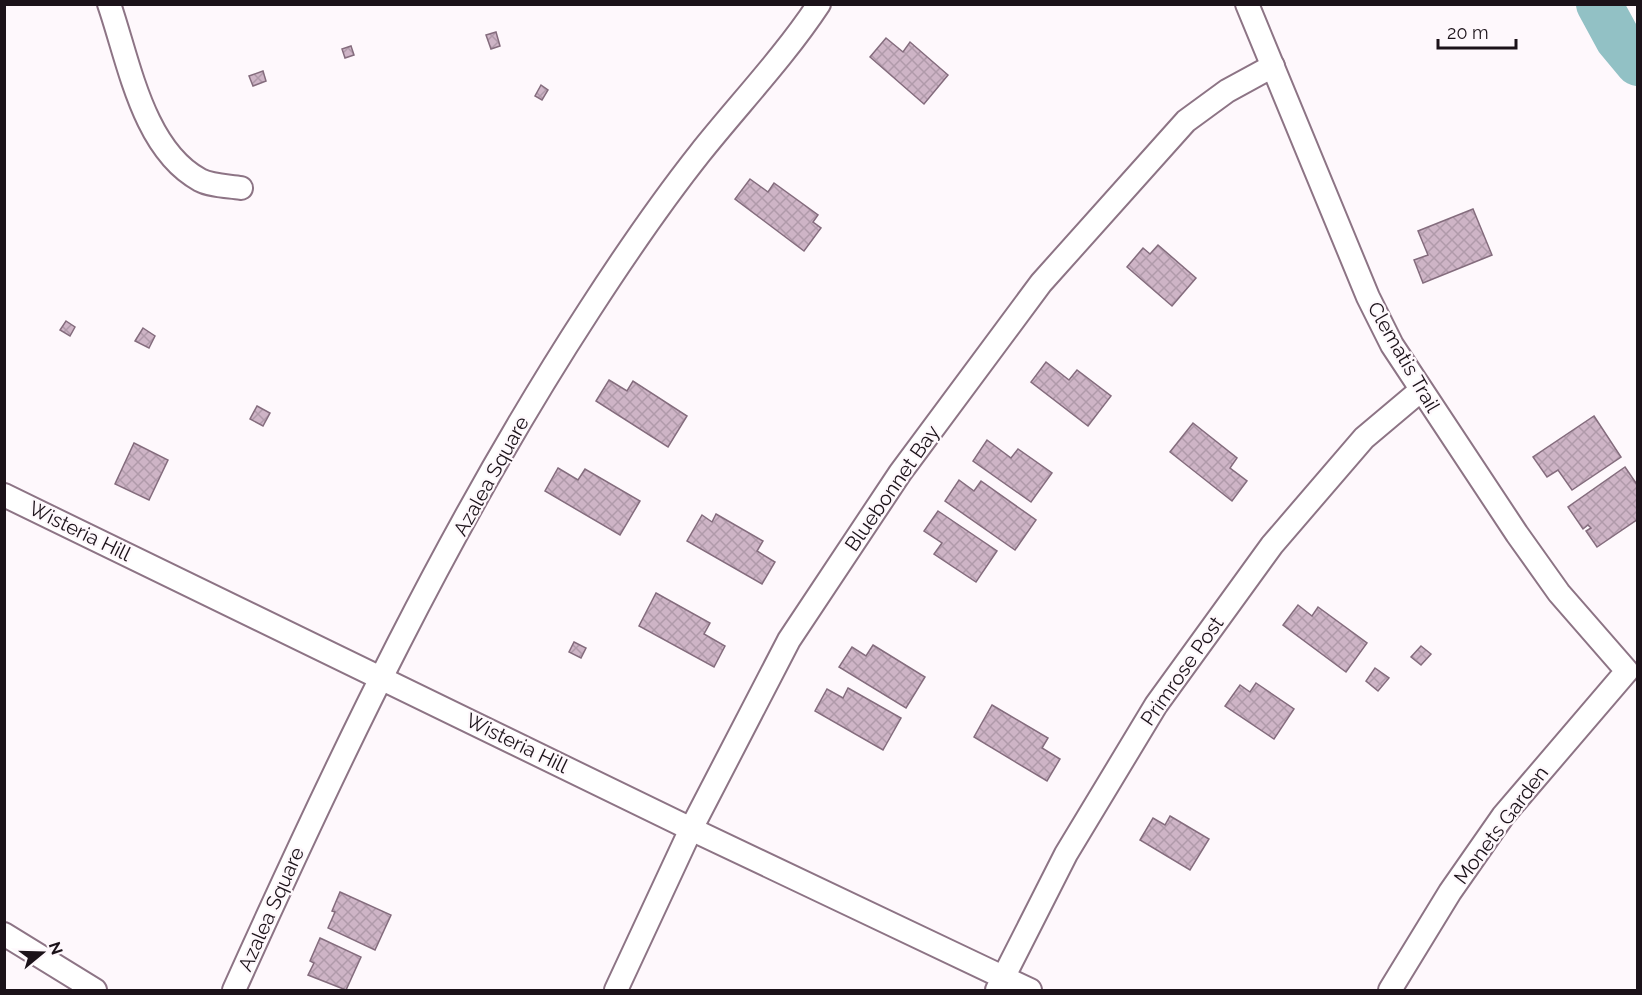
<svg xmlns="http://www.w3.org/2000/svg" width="1642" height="995" font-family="Raleway,sans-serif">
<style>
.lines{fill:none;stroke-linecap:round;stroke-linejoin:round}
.river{stroke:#92c1c5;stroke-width:46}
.building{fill:url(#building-cross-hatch);stroke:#846c7d;stroke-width:1.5}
.minor-casing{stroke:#8d7485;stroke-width:26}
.minor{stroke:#fff;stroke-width:22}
.labels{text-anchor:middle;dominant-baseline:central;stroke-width:4.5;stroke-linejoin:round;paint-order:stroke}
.street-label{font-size:20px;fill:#1b1219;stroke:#fef8fc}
</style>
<defs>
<pattern id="building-cross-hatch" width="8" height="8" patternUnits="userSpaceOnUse" patternTransform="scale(1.5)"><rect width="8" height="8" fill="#ceb4c6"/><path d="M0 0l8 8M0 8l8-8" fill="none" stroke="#b09aaa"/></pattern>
</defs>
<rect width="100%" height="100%" fill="#fef8fc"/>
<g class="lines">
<path class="river" d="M1599 4 1618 39 1638 63"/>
</g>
<g class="building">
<path d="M496 32 500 46 491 49 486 35Z"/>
<path d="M886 38 903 52 910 42 948 75 924 104 870 57Z"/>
<path d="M351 46 354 55 345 58 342 49Z"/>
<path d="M263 71 266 81 253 86 249 76Z"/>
<path d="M541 85 548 90 542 100 535 96Z"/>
<path d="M750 179 768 192 774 183 818 215 813 222 821 228 804 251 735 199Z"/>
<path d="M1473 209 1492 255 1423 283 1414 260 1428 255 1418 231Z"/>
<path d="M1158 245 1196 278 1172 306 1127 267 1143 248 1150 254Z"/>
<path d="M66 321 75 327 70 336 60 330Z"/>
<path d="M143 328 155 336 149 348 135 341Z"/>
<path d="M1046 362 1069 380 1077 370 1111 396 1088 426 1031 382Z"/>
<path d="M609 380 627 391 633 381 687 416 668 447 596 401Z"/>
<path d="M257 406 270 413 263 426 250 419Z"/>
<path d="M1594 416 1621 457 1572 490 1558 470 1547 477 1533 457Z"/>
<path d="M1193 423 1237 458 1230 468 1247 481 1232 501 1170 452Z"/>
<path d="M987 440 1011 458 1018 449 1052 473 1031 502 973 461Z"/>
<path d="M134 443 168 460 149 500 115 484Z"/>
<path d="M1625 467 1638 486V519L1597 547 1586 531 1591 528 1588 525 1583 529 1568 507Z"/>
<path d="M558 468 578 480 585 469 640 501 620 535 545 491Z"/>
<path d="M959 480 974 491 981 481 1036 520 1015 550 945 501Z"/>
<path d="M938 511 997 551 976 582 934 554 942 543 924 531Z"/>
<path d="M716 514 763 541 757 551 775 562 762 584 687 541 702 515 712 522Z"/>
<path d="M656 593 710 623 704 634 725 646 714 667 639 626Z"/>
<path d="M1298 605 1312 616 1318 607 1367 643 1346 672 1283 625Z"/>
<path d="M574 642 586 648 581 658 569 652Z"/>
<path d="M873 645 925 677 906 708 839 667 852 647 866 656Z"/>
<path d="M1421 646 1431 654 1421 665 1411 657Z"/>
<path d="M1375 668 1389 678 1378 691 1366 681Z"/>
<path d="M1256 683 1294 709 1274 739 1225 706 1240 685 1250 692Z"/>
<path d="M848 688 901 718 883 750 815 711 827 689 843 698Z"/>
<path d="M992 705 1048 738 1042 748 1060 759 1047 781 974 737Z"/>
<path d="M1170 816 1209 839 1190 870 1140 840 1153 818 1165 825Z"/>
<path d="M340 892 391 915 375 950 328 928 335 912 332 911Z"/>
<path d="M320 938 361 957 346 990 308 975 314 963 310 961Z"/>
</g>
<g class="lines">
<defs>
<g id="minor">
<path d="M109 4C129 62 143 149 200 180 211 186 229 186 241 188"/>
<path d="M1247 4 1368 297 1392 345 1517 534 1559 593 1627 671 1503 816 1450 892 1390 990"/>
<path d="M4 495 691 829 1030 990"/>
<path d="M4 934 95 990"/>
<path d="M234 990C339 757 450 524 590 309 623 258 662 201 700 153 739 104 784 57 819 4"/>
<path d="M616 990 691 829 789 640 900 473 1041 283 1186 121 1227 91 1273 66"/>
<path d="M997 990 1066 854 1156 705 1272 545 1364 438 1421 390"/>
</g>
</defs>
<use href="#minor" class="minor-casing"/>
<use href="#minor" class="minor"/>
</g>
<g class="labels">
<g class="street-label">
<text transform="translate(1404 357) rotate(60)">Clematis Trail</text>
<text transform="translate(491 476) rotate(-61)">Azalea Square</text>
<text transform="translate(892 488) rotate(-55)">Bluebonnet Bay</text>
<text transform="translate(80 531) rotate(26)">Wisteria Hill</text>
<text transform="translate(1182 671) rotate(-55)">Primrose Post</text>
<text transform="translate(517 743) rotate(26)">Wisteria Hill</text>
<text transform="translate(1501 825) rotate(-53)">Monets Garden</text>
<text transform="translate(271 909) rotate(-66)">Azalea Square</text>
</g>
</g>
<rect width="1642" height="995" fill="none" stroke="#1b1219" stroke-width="12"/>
<g transform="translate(42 953) rotate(71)" stroke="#fef8fc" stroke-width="4.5" paint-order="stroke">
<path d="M0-4.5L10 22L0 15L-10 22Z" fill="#1b1219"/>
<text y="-9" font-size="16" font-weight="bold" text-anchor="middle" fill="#1b1219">N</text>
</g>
<path d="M1438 39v9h78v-9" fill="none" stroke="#1b1219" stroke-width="3"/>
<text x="1447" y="39" font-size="18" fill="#1b1219" stroke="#fef8fc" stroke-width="4.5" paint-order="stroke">20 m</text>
</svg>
